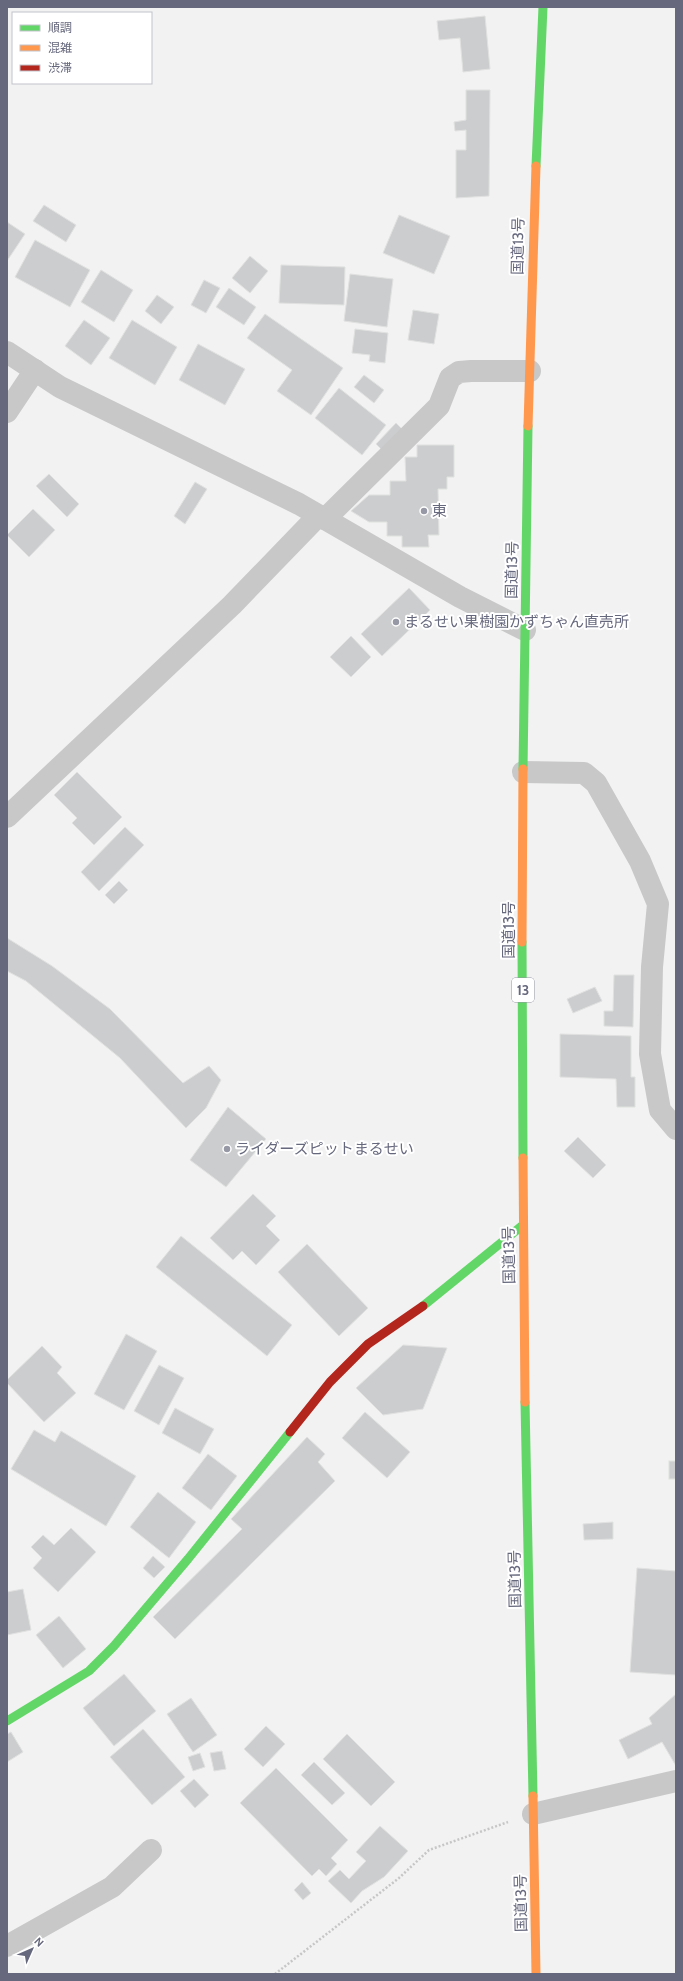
<svg xmlns="http://www.w3.org/2000/svg" width="683" height="1981" font-family="Cabin,'Noto Sans JP',sans-serif">
<style>
.building{fill:#cccdce;stroke:#e0e1e0}
.lines{fill:none;stroke-linecap:round;stroke-linejoin:round}
.path{stroke:#c6c6c6;stroke-width:2.5;stroke-dasharray:2 2;stroke-linecap:butt}
.street{stroke:#c8c8c9;stroke-width:22}
.fast{stroke:#63d668;stroke-width:9}
.slow{stroke:#ff974d;stroke-width:9}
.jam{stroke:#b3261e;stroke-width:9}
.poi-dot{fill:#9798a6;stroke:#fff;stroke-width:1.5}
.labels{text-anchor:middle;dominant-baseline:central;stroke-width:4;stroke-linejoin:round;paint-order:stroke}
.shield{fill:#fff;stroke:#9495a4;stroke-width:1}
.shield-label{font-size:14px;font-weight:bold;fill:#66687d}
.street-label{font-size:15px;fill:#66687d;stroke:#fff}
.poi-label{font-size:15px;fill:#66687d;stroke:#fff;text-anchor:start}
</style>
<rect width="100%" height="100%" fill="#f1f2f1"/>
<g class="building">
<path d="M485 16 490 69 463 72 460 38 439 40 437 21Z"/>
<path d="M466 90H490L489 196 456 198V150H466V130L455 131 454 122 466 120Z"/>
<path d="M44 205 76 225 66 242 33 221Z"/>
<path d="M399 215 450 236 434 274 383 253Z"/>
<path d="M7 222 25 234 7 261Z"/>
<path d="M35 240 90 270 70 307 15 277Z"/>
<path d="M250 256 268 271 250 293 232 278Z"/>
<path d="M281 265 345 267 344 305 279 303Z"/>
<path d="M101 270 133 290 114 322 81 302Z"/>
<path d="M350 274 393 279 387 327 344 321Z"/>
<path d="M204 280 220 288 206 313 191 305Z"/>
<path d="M229 288 256 307 244 325 216 307Z"/>
<path d="M157 295 174 307 161 324 145 311Z"/>
<path d="M413 310 439 314 434 344 408 340Z"/>
<path d="M265 314 343 368 311 415 277 391 292 370 247 338Z"/>
<path d="M84 320 110 338 91 365 65 346Z"/>
<path d="M132 320 177 347 155 385 109 358Z"/>
<path d="M355 329 388 333 385 363 369 361 370 355 352 353Z"/>
<path d="M198 344 245 369 225 405 179 380Z"/>
<path d="M364 375 384 390 374 403 354 387Z"/>
<path d="M339 388 386 425 362 455 315 418Z"/>
<path d="M396 423 402 429 382 450 376 444Z"/>
<path d="M417 445H454V477H447V489H438L439 535H428L429 547H402V536H387V522H369L351 511 369 495H390V481H406L405 457H417Z"/>
<path d="M49 474 79 504 67 517 36 486Z"/>
<path d="M195 482 207 489 185 524 174 516Z"/>
<path d="M33 509 55 530 29 557 7 535Z"/>
<path d="M409 588 430 610 382 656 361 634Z"/>
<path d="M351 636 371 657 351 677 330 657Z"/>
<path d="M77 772 122 817 94 845 72 823 77 818 54 795Z"/>
<path d="M125 827 144 845 99 891 81 872Z"/>
<path d="M119 881 128 890 114 904 105 895Z"/>
<path d="M7 938 52 966 110 1009 183 1083 209 1066 221 1080 206 1108 186 1128 120 1058 26 981 7 971Z"/>
<path d="M614 975H634L633 1027 604 1026V1011H613Z"/>
<path d="M595 987 602 1001 573 1013 567 999Z"/>
<path d="M560 1034 631 1036V1077H635V1107H617L616 1079 560 1077Z"/>
<path d="M228 1107 266 1139 226 1187 190 1160Z"/>
<path d="M578 1137 606 1165 593 1178 564 1151Z"/>
<path d="M253 1194 276 1216 266 1226 280 1240 256 1265 242 1251 233 1260 210 1238Z"/>
<path d="M181 1236 292 1325 267 1356 156 1267Z"/>
<path d="M307 1244 368 1308 339 1336 278 1272Z"/>
<path d="M126 1334 157 1351 124 1410 94 1394Z"/>
<path d="M403 1345 447 1348 423 1409 383 1415 356 1388Z"/>
<path d="M42 1346 62 1367 57 1373 76 1393 44 1422 7 1383V1380Z"/>
<path d="M159 1365 184 1378 159 1425 134 1411Z"/>
<path d="M175 1408 214 1429 200 1454 162 1433Z"/>
<path d="M365 1412 410 1452 387 1478 342 1438Z"/>
<path d="M34 1430 55 1442 61 1431 136 1476 106 1526 11 1469Z"/>
<path d="M307 1437 325 1454 318 1462 335 1481 175 1639 153 1617 242 1529 231 1519Z"/>
<path d="M208 1454 237 1476 211 1510 182 1488Z"/>
<rect x="669" y="1461" width="7" height="18"/>
<path d="M158 1492 196 1522 169 1558 130 1527Z"/>
<path d="M613 1522V1539L584 1540 583 1524Z"/>
<path d="M71 1528 96 1552 58 1592 33 1568 42 1558 31 1547 43 1535 54 1545Z"/>
<path d="M153 1556 165 1567 154 1578 143 1568Z"/>
<path d="M637 1568 676 1571V1675L630 1672Z"/>
<path d="M23 1589 31 1630 7 1635V1592Z"/>
<path d="M59 1616 86 1649 63 1668 36 1635Z"/>
<path d="M124 1674 156 1711 114 1746 83 1708Z"/>
<path d="M676 1694V1766L662 1742 628 1759 619 1740 652 1724 649 1718Z"/>
<path d="M191 1698 217 1735 193 1752 167 1714Z"/>
<path d="M266 1726 285 1744 263 1767 244 1749Z"/>
<path d="M143 1729 185 1777 152 1805 110 1757Z"/>
<path d="M11 1732 23 1752 7 1762V1734Z"/>
<path d="M347 1734 395 1782 371 1806 323 1759Z"/>
<path d="M222 1751 226 1769 214 1771 210 1753Z"/>
<path d="M200 1753 205 1767 193 1771 188 1757Z"/>
<path d="M314 1762 345 1793 332 1805 301 1775Z"/>
<path d="M276 1768 348 1840 331 1858 337 1864 326 1876 319 1869 312 1876 240 1803Z"/>
<path d="M194 1779 209 1795 195 1808 180 1791Z"/>
<path d="M380 1826 408 1851 384 1877 362 1891 351 1903 328 1881 340 1870 349 1879 366 1861 356 1852Z"/>
<path d="M302 1882 311 1893 303 1900 294 1890Z"/>
</g>
<g class="lines">
<path class="path" d="M275 1974 399 1878 429 1850 508 1822"/>
<g class="street">
<path d="M7 352 60 387 299 504 460 597 525 630"/>
<path d="M7 412 35 370"/>
<path d="M325 519 439 406 450 378 459 372 471 371H530"/>
<path d="M523 772 584 773 596 783 640 861 658 904 652 967 650 1054 660 1110 676 1129"/>
<path d="M7 817 232 605 318 516"/>
<path d="M533 1814 676 1781"/>
<path d="M7 1946 112 1887 151 1850"/>
</g>
<g class="fast">
<path d="M536 166 543 7"/>
<path d="M523 769 528 426"/>
<path d="M522 942 523 1158"/>
<path d="M423 1306 523 1225"/>
<path d="M525 1402 533 1796"/>
<path d="M7 1721 89 1671 114 1646 188 1559 290 1432"/>
</g>
<g class="slow">
<path d="M528 426 536 166"/>
<path d="M522 942 523 769"/>
<path d="M523 1158 525 1402"/>
<path d="M533 1796 536 1974"/>
</g>
<path class="jam" d="M290 1432 330 1382 368 1344 423 1306"/>
</g>
<g class="poi-dot">
<circle cx="424" cy="511" r="4"/>
<circle cx="396" cy="622" r="4"/>
<circle cx="227" cy="1149" r="4"/>
</g>
<g class="labels">
<rect class="shield" x="512" y="978" width="22" height="24" rx="3"/>
<g class="shield-label">
<text x="523" y="990">13</text>
</g>
<g class="street-label">
<text transform="translate(518 246) rotate(-89)">国道13号</text>
<text transform="translate(512 570) rotate(-89)">国道13号</text>
<text transform="translate(509 930) rotate(-90)">国道13号</text>
<text transform="translate(509 1255) rotate(-91)">国道13号</text>
<text transform="translate(515 1579) rotate(-91)">国道13号</text>
<text transform="translate(521 1903) rotate(-91)">国道13号</text>
</g>
<g class="poi-label">
<text x="432" y="511">東</text>
<text x="404" y="622">まるせい果樹園かずちゃん直売所</text>
<text x="235" y="1149">ライダーズピットまるせい</text>
</g>
</g>
<rect width="683" height="1981" fill="none" stroke="#66687d" stroke-width="16"/>
<rect x="12" y="12" width="140" height="72" fill="#ffffff" stroke="#c2c3cb"/>
<rect x="20" y="25" width="20" height="6" fill="#63d668" stroke="#c2c3cb"/>
<text x="48" y="32" font-size="12" fill="#66687d">順調</text>
<rect x="20" y="45" width="20" height="6" fill="#ff974d" stroke="#c2c3cb"/>
<text x="48" y="52" font-size="12" fill="#66687d">混雑</text>
<rect x="20" y="65" width="20" height="6" fill="#b3261e" stroke="#c2c3cb"/>
<text x="48" y="72" font-size="12" fill="#66687d">渋滞</text>
<g transform="translate(32 1949) rotate(45)" stroke="#ffffff" stroke-width="3" paint-order="stroke">
<path d="M0-3L7 15L0 10L-7 15Z" fill="#66687d"/>
<text y="-6" font-size="11" font-weight="bold" text-anchor="middle" fill="#66687d">N</text>
</g>
</svg>
